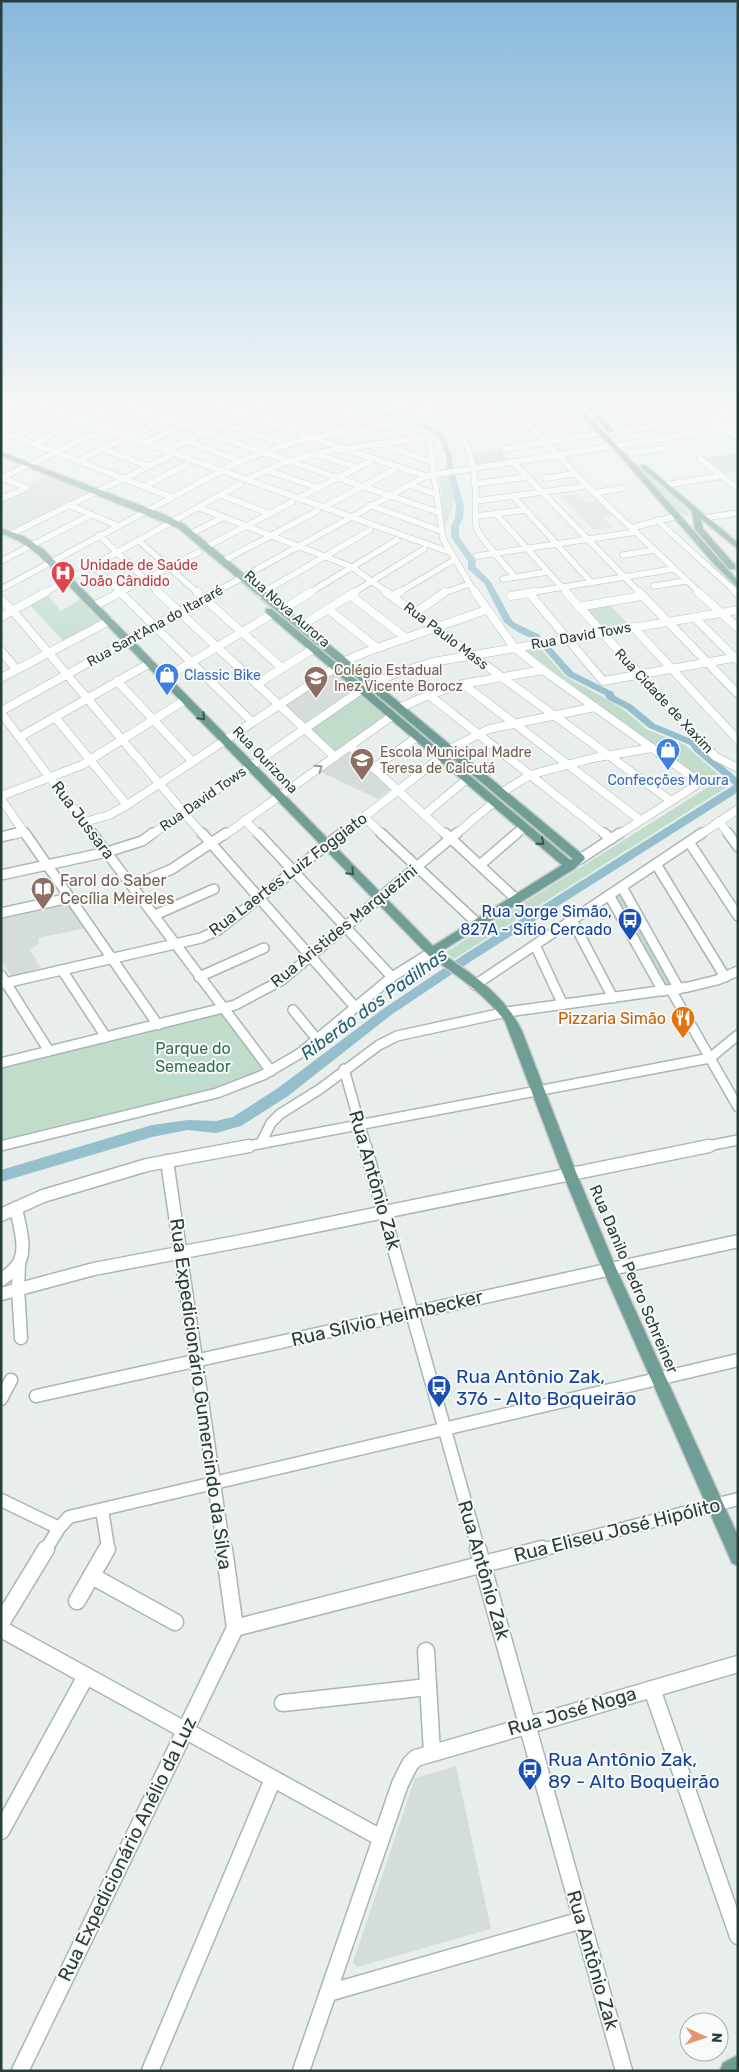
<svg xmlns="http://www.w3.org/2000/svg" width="739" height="2072" font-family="Rubik,sans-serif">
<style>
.built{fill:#d5ddda}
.green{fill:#c2dccb}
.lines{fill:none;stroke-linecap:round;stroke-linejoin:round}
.river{fill:#95bfcc;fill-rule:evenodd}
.minor-far4-casing{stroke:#aab6b2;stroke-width:7}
.minor-far3-casing{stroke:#aab6b2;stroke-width:9}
.minor-far2-casing{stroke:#aab6b2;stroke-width:12}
.minor-far1-casing{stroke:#aab6b2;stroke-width:15}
.minor-casing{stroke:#aab6b2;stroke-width:19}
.major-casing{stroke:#c3c9c8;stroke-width:3}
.minor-far4{stroke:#fff;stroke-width:5.5}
.minor-far3{stroke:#fff;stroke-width:8}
.minor-far2{stroke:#fff;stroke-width:9}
.minor-far1{stroke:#fff;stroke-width:12}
.minor{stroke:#fff;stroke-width:16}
.major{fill:#709e96;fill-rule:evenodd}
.oneway{stroke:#395651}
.oneway2{stroke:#939e9c}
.labels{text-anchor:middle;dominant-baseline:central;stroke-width:4;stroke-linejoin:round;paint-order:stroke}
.far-health-label{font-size:14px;fill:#be3a42;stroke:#f7faf9;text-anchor:start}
.far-street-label{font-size:14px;fill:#273e3a;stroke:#f7faf9}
.far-education-label{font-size:14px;fill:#785e54;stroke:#f7faf9;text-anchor:start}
.far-shop-label{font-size:14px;fill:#366cbe;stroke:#f7faf9;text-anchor:start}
.street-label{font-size:16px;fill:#273e3a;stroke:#f7faf9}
.education-label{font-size:16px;fill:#785e54;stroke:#f7faf9;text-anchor:start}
.transit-label{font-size:16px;fill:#164399;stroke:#f7faf9;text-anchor:end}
.food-label{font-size:16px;fill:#c56008;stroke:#f7faf9;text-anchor:end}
.park-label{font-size:16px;fill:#357151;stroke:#f7faf9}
.water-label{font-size:18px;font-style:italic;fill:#266175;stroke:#f7faf9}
.near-street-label{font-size:19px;fill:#273e3a;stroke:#f7faf9}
.near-transit-label{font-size:19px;fill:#164399;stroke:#f7faf9;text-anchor:start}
</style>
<rect width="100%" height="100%" fill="#e7eeeb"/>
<g class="built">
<path d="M653 406H665L659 407 660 408 684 406 691 411 652 417 644 411 656 409Z"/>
<path d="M47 475 91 493 14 531 1 525V500L29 487 27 486Z"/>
<path d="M578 494 587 502 597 501 614 516 603 518 612 527 594 530 561 496Z"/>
<path d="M333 671 354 689 305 723 284 704Z"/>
<path d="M347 751H349L391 789 378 799 319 771Z"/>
<path d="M67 902 86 928 38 938 39 943 30 950 41 968 11 976 1 960V916Z"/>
<path d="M456 1766 491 1929 357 1967 353 1962 415 1778Z"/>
</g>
<g class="green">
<path d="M500 450 511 462 472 469 469 452Z"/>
<path d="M738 453V472L721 474 700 458Z"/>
<path d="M634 462 665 485 679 501 668 496C677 501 688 505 689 517L670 509Z"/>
<path d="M450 474C449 482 453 487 454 495 455 503 449 520 444 527L440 477Z"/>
<path d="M243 582 362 683 360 684 241 584Z"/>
<path d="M47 595 61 611 82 598 104 620 64 642 29 604Z"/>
<path d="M608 603 628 624 599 629 580 608Z"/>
<path d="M539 647 566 677 603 697 624 710 646 729 685 745 730 785 454 959 446 952 710 786 523 649Z"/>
<path d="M373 689 572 856 567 860 367 692Z"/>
<path d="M360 694 387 717 336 753 310 728Z"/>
<path d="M619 893 622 895 672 983 671 986H664L615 896Z"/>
<path d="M222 1011 267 1070 222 1089 1 1143V1064Z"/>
</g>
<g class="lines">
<g class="river">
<path d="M348 406C380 406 414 419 443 433L452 455 453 469 464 505 463 519 459 525V537L476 561 475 566 491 582 511 619 515 623 540 635V639C529 640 512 629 504 622L484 583 468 569V561L451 537V525L455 519 456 505 447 469 446 455 438 435 411 422Z"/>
<path d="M545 643 548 644 573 672 613 692 615 696 632 705 655 724 696 741 701 747 738 779V792L473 960 391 1015 288 1096 241 1126 216 1133 188 1130 152 1137 1 1182V1170L152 1125 188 1120 216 1121 233 1117 278 1088 383 1009 465 954 734 785 694 751 690 745 649 728 626 709 607 699 605 695 567 676 541 646Z"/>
</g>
<defs>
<g id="minor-far4">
<path d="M41 406 449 552"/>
<path d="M86 406 102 412"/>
<path d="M128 406 438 512"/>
<path d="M216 406 426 476"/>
<path d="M324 406 429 440 443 539 475 593"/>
<path d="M394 406C456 420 472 428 476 495 476 503 474 523 477 529 483 542 505 565 515 577"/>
<path d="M693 406 738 438"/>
<path d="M170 407 172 406"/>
<path d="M517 411 587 486 700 593"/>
<path d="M1 413 16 406"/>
<path d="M419 413 430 406"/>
<path d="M306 418 344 431"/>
<path d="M264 422 296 406"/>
<path d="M224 424 285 444"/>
<path d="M1 427 47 407"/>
<path d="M285 429 328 408"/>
<path d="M1 431 171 497"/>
<path d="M612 433 733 413"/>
<path d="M15 436 64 415"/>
<path d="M186 441 240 461"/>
<path d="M144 443 225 407"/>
<path d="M33 444 113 406"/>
<path d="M379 444 433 462"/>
<path d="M102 449 149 466"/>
<path d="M504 449 603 433"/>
<path d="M164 452 262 406"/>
<path d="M630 453 665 448"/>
<path d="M316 454 358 468"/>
<path d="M700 459 737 488"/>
<path d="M78 461 194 406"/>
<path d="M513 462 640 593"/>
<path d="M266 470 319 488"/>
<path d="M1 477 26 488"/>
<path d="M1 478 154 406"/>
<path d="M545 478 575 474"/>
<path d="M247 479 284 463 322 452 420 438"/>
<path d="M474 484 527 477"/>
<path d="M409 485 436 494"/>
<path d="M665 485 722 476"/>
<path d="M144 487 187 464"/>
<path d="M594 493 623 488"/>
<path d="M221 495 270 514"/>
<path d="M513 496 592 583"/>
<path d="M298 498 375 459"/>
<path d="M1 499 26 488"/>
<path d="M476 501 587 486"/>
<path d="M69 505 116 525"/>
<path d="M370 505 441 531"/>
<path d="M324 507 399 467"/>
<path d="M200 508 352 567 388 593"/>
<path d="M496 514 567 593"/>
<path d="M477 516 525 510"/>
<path d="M704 518 738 513"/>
<path d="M657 520 737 593"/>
<path d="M631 528 676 516"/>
<path d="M11 534 168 457"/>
<path d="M190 534 224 517"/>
<path d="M99 535 159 593"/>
<path d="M139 541 198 593"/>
<path d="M206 547 292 502"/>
<path d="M623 555 654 550"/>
<path d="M477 556 636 532"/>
<path d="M1 561 91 515"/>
<path d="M223 561 317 511"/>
<path d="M93 566 121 593"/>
<path d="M503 579 547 572"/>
<path d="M654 586 686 581"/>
<path d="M1 589 240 461 310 437 386 427"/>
<path d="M44 593 240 484"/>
<path d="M119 593 199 552"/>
<path d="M214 593 426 476 738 426"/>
<path d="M262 593 370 530"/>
<path d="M309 593 397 540"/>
<path d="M353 593 424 549"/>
<path d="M398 593 454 560"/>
<path d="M444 593 469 584"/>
<path d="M527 593 673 569"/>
</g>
<g id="minor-far3">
<path d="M120 592 252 722"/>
<path d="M158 592 335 757"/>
<path d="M197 592 282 668"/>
<path d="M386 592 671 801"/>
<path d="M475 592 514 647 543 670 698 781 695 786 618 835"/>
<path d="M566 592 698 740 716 757 738 768"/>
<path d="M639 592 738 694"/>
<path d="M698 592 738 628"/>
<path d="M736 592 738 594"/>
<path d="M529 593 603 681 738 657"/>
<path d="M261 594 264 592"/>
<path d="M350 595 406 638"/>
<path d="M393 596 400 592"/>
<path d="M511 596 534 592"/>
<path d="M1 600 13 611 203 835"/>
<path d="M94 606 121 592"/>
<path d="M578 607 641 596"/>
<path d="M328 609 377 648"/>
<path d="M282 610 311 592"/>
<path d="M415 613 445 592"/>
<path d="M1 617 46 592"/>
<path d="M695 618 737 660"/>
<path d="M301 626 355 592"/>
<path d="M633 627 738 740"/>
<path d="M1 651 17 670"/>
<path d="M343 662 366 652 486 610"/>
<path d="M1 678 109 621"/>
<path d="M165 678 272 614"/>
<path d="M117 681 192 761"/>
<path d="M257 684 313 649"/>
<path d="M463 684 640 820"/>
<path d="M429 695 606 835"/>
<path d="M399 708 429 695 463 684 543 670"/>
<path d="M1 711 216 592"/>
<path d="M1 713 93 835"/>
<path d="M55 717 127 805"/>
<path d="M20 737 150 663"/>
<path d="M350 746 446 835"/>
<path d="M448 750 489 729 595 707"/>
<path d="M374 768 417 737"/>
<path d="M501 793 530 775 593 758 652 748"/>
<path d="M1 796 82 765 185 700"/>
<path d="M1 799 26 835"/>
<path d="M424 815 467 779"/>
<path d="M364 817 383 835"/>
<path d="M245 820 259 835"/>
<path d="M719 821 729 835"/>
<path d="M85 822 109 815 127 805 335 668"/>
<path d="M12 835 24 832"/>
<path d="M151 835 361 690 394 674 433 662 738 610"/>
<path d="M225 835 392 716"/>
<path d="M341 835 441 757"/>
<path d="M455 835 494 802"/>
<path d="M515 835 524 827"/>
<path d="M700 835 738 809"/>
</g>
<g id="minor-far2">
<path d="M25 833 158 1025"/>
<path d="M92 833 271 1071"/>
<path d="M202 833 355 1007"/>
<path d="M258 833 392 977"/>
<path d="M381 833 478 924"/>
<path d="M445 833 516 899"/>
<path d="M604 833 611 839"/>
<path d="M728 833 738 847"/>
<path d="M1 837 17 833"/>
<path d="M689 842 738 916"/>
<path d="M580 859 620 833"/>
<path d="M656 864 725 977"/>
<path d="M480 865 517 833"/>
<path d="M1 875 107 852 142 841 153 833"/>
<path d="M133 886 172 869 226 833"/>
<path d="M622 887 679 989"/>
<path d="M609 895 663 991"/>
<path d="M1 913 69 898"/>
<path d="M155 915 214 889"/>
<path d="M572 920 613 998"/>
<path d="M535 945 563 1005"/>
<path d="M62 970 106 1037"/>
<path d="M1 975 49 1051"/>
<path d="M199 977 264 948"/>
<path d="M1 984 201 938 218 930 342 833"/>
<path d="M475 985 702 833"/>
<path d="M671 990 738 1107"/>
<path d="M293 1010 316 1038"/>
<path d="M1 1063 235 1005 282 980 457 833"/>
<path d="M344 1069 366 1147"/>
<path d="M261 1143 271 1123 280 1114 320 1089 379 1045 397 1036 507 1012 688 987 717 980 738 971"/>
<path d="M1 1146 217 1093 263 1075 299 1054 392 977 432 952"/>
<path d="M243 1147 710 1058 738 1035"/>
<path d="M703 1147 738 1140"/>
</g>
<g id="minor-far1">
<path d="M365 1146 479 1551"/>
<path d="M167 1161 224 1551"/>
<path d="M1 1215 43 1196 147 1165 249 1146"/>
<path d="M19 1265 18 1288 21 1338"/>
<path d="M1 1280C6 1276 12 1272 16 1267 29 1252 19 1225 16 1208"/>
<path d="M1 1294 94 1269 252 1239 709 1146"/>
<path d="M36 1396 738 1241"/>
<path d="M1 1399 11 1380"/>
<path d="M1 1500 59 1528"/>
<path d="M102 1510 108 1547 106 1551"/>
<path d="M45 1551 59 1528 69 1517 738 1360"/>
<path d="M537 1551 738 1499"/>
</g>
<g id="minor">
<path d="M224 1549 235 1628"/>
<path d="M478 1549 624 2071"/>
<path d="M92 1576 175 1622"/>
<path d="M77 1601 107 1549"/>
<path d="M1 1623 46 1549"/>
<path d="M235 1628 542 1549"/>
<path d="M1 1629 381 1838"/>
<path d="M426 1651 432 1752"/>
<path d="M652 1689 738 1936"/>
<path d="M283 1703 428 1687"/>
<path d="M1 1831 86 1676"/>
<path d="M328 1993 582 1920"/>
<path d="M20 2071 235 1628"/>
<path d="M150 2071 273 1779"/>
<path d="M301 2071 400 1784 410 1764 416 1758 738 1664"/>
</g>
<g id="major">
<path d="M571 406H578L640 470 738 581V588L715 565 615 450Z"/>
<path d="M587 406H593L613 430V432H609Z"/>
<path d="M1 452 163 514 184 524 584 856 585 859 574 869 440 952C474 976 503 993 522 1031L576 1172 616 1268 738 1536V1566L732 1563 602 1268 562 1172 505 1021C484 993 456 975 428 955L38 554 19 541 1 533V528L25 537 44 550 433 946 562 865 266 613V609H272L570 860 573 859 178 528 1 456Z"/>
<path d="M641 465H645L738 543V549L701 519 703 529 735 565V569H729L695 529 692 511 641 467Z"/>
<path d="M738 2055V2071H720L723 2063Z"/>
</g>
</defs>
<use href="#minor-far4" class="minor-far4-casing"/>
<use href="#minor-far3" class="minor-far3-casing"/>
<use href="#minor-far2" class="minor-far2-casing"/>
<use href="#minor-far1" class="minor-far1-casing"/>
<use href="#minor" class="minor-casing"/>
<use href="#major" class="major-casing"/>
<use href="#minor-far4" class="minor-far4"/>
<use href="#minor-far3" class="minor-far3"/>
<use href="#minor-far2" class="minor-far2"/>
<use href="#minor-far1" class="minor-far1"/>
<use href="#minor" class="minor"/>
<use href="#major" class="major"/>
</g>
<defs><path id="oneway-chevron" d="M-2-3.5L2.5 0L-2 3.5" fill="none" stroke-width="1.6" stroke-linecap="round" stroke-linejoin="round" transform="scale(1.25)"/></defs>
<g class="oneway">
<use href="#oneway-chevron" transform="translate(202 717) rotate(45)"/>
<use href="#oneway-chevron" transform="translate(541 842) rotate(40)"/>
<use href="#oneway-chevron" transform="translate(351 872) rotate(45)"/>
</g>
<use class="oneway2" href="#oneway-chevron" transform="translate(319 768) rotate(-35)"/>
<linearGradient id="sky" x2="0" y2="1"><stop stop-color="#87b8dd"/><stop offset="0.58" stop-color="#f4f7f6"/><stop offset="1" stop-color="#f4f7f6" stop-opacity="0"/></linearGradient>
<rect width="739" height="696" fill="url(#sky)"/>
<defs>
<symbol id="hospital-pin" viewBox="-11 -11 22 30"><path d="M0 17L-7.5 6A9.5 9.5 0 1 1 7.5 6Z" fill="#e0444e" stroke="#f7faf9"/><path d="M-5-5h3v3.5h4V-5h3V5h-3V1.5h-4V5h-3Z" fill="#fff"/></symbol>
<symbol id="shop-pin" viewBox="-11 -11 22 30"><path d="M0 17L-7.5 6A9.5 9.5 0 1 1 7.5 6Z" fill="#3f7fe0" stroke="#f7faf9"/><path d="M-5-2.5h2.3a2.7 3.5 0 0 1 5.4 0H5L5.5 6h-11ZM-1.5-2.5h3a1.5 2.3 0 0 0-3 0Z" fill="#fff"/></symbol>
<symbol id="school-pin" viewBox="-11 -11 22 30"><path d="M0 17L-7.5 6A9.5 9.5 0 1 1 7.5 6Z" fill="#8d6e63" stroke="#f7faf9"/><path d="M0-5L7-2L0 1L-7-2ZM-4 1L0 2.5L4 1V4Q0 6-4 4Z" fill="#fff"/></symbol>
<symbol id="library-pin" viewBox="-11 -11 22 30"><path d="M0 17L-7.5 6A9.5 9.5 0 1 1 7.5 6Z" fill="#8d6e63" stroke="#f7faf9"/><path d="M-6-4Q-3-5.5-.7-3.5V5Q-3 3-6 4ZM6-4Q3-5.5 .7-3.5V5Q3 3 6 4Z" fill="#fff"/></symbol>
<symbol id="bus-pin" viewBox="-11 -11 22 30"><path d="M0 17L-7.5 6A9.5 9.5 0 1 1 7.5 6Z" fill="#1a4fb4" stroke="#f7faf9"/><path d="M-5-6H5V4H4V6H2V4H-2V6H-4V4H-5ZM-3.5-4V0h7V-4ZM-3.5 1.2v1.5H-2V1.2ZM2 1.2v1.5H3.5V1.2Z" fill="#fff"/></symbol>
<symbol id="restaurant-pin" viewBox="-11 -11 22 30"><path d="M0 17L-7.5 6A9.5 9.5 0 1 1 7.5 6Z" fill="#e8710a" stroke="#f7faf9"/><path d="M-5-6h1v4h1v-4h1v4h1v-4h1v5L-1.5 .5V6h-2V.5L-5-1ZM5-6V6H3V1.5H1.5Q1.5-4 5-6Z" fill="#fff"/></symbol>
</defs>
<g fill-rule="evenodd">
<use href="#hospital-pin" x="49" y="559" width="28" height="38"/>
<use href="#shop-pin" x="153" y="661" width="28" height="38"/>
<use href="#school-pin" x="302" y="664" width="28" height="38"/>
<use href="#shop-pin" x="654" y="736" width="28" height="38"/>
<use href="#school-pin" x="348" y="746" width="28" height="38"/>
<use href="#library-pin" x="29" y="875" width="28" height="38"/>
<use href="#bus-pin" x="616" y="906" width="28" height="38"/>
<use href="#restaurant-pin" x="669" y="1004" width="28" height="38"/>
<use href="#bus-pin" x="425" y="1373" width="28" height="38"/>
<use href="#bus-pin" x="516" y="1756" width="28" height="38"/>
</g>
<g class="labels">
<g class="far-health-label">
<text x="80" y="565">Unidade de Saúde<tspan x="80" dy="16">João Cândido</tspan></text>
</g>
<g class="far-street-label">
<text transform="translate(287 609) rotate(41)">Rua Nova Aurora</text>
<text transform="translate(155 626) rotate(-29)">Rua Sant'Ana do Itararé</text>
<text transform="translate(446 636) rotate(37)">Rua Paulo Mass</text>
<text transform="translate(581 636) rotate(-10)">Rua David Tows</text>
<text transform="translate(664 701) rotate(47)">Rua Cidade de Xaxim</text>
<text transform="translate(265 760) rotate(46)">Rua Ourizona</text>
<text transform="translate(203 799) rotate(-35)">Rua David Tows</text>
</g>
<g class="far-education-label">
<text x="334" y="670">Colégio Estadual<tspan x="334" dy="16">Inez Vicente Borocz</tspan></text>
<text x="380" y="752">Escola Municipal Madre<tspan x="380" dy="16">Teresa de Calcutá</tspan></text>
</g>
<g class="far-shop-label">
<text x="184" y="675">Classic Bike</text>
<text x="668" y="780" text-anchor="middle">Confecções Moura</text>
</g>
<g class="street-label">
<text transform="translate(83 820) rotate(53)">Rua Jussara</text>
<text transform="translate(288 874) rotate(-37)">Rua Laertes Luiz Foggiato</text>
<text transform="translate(344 926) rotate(-39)">Rua Aristides Marquezini</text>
<text transform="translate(634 1279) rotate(67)">Rua Danilo Pedro Schreiner</text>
</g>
<g class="education-label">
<text x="60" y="880">Farol do Saber<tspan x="60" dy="18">Cecília Meireles</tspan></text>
</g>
<g class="transit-label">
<text x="612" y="911">Rua Jorge Simão,<tspan x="612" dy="18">827A - Sítio Cercado</tspan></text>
</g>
<g class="food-label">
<text x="666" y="1018">Pizzaria Simão</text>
</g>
<g class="park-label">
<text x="193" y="1048">Parque do<tspan x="193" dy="18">Semeador</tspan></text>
</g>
<g class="water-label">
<text transform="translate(374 1004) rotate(-36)">Riberão dos Padilhas</text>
</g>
<g class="near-street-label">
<text transform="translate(375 1180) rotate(74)">Rua Antônio Zak</text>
<text transform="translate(387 1318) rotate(-13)">Rua Sílvio Heimbecker</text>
<text transform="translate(201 1394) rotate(82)">Rua Expedicionário Gumercindo da Silva</text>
<text transform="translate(617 1530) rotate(-14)">Rua Eliseu José Hipólito</text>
<text transform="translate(484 1570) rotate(74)">Rua Antônio Zak</text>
<text transform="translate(572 1711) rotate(-16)">Rua José Noga</text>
<text transform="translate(127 1849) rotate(-64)">Rua Expedicionário Anélio da Luz</text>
<text transform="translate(593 1960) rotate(74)">Rua Antônio Zak</text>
</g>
<g class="near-transit-label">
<text x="456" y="1376">Rua Antônio Zak,<tspan x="456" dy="22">376 - Alto Boqueirão</tspan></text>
<text x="548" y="1759">Rua Antônio Zak,<tspan x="548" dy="22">89 - Alto Boqueirão</tspan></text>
</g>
</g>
<rect width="739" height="2072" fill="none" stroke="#273e3a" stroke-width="5"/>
<g transform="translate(704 2037) rotate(93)"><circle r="24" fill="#f7faf9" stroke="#a4afad"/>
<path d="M0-4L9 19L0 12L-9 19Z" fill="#e4956e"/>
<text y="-8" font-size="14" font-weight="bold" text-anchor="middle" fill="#273e3a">N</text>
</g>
</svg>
